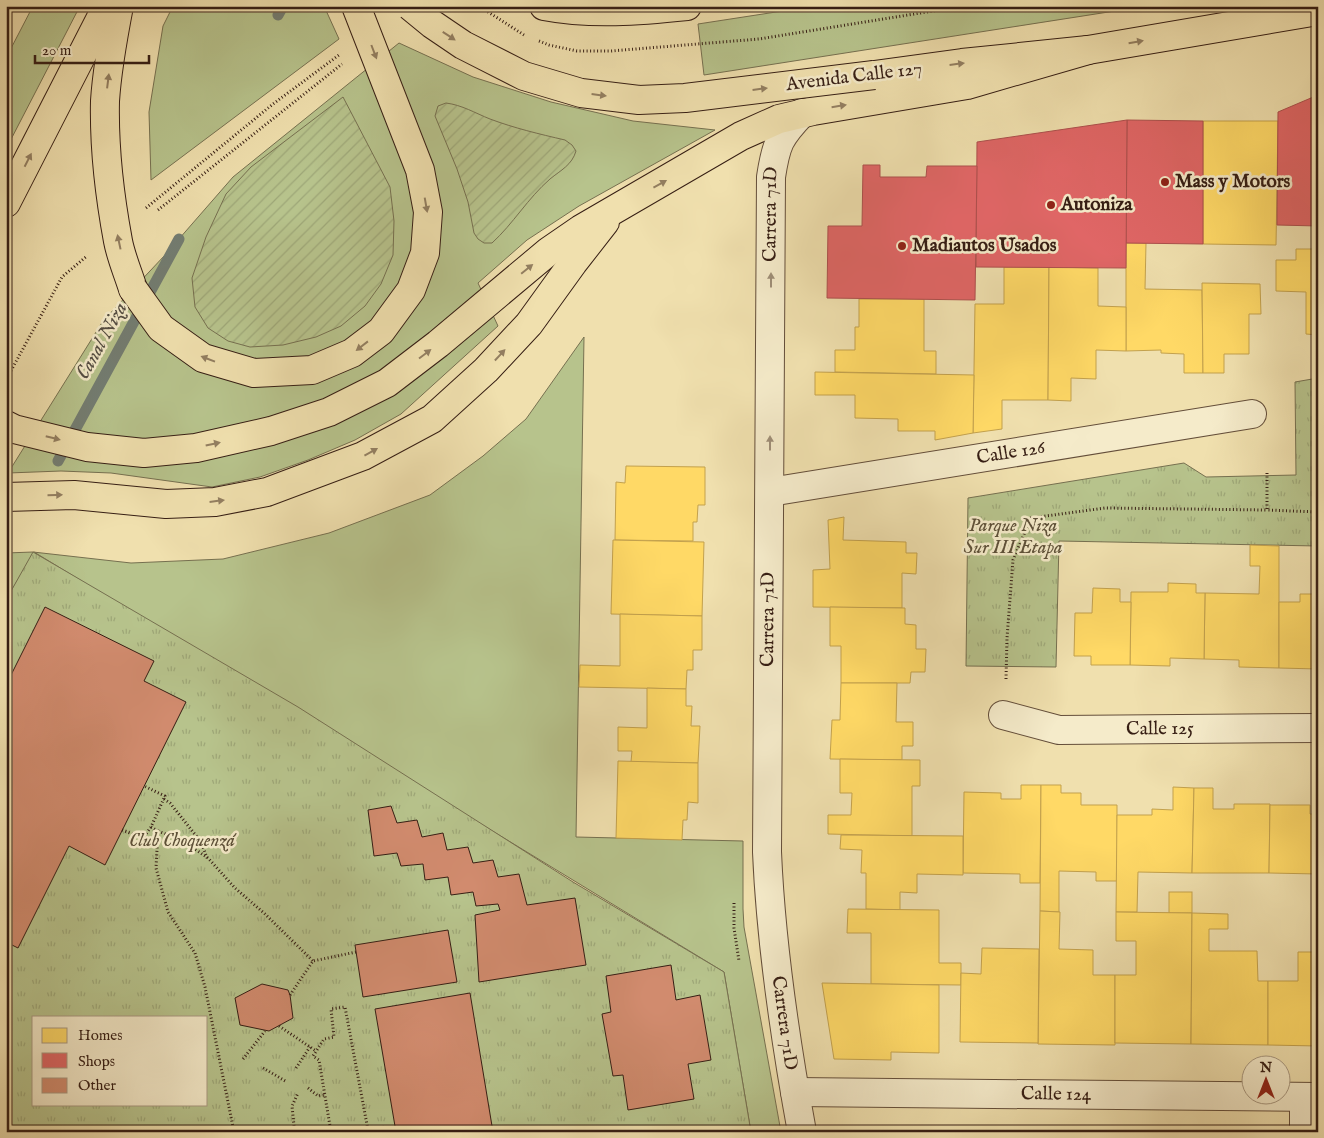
<svg xmlns="http://www.w3.org/2000/svg" width="1324" height="1138" font-family="'IM FELL English',serif">
<style>
.grass{fill:#b7c38c;stroke:#767050}
.park{fill:url(#park-tufts);stroke:#767050;fill-rule:evenodd}
.garden{fill:url(#garden-furrows);stroke:#767050}
.homes{fill:#ffd966;stroke:#c3a14d}
.shops{fill:#e06666;stroke:#ad504d}
.lines{fill:none;stroke-linecap:round;stroke-linejoin:round}
.stream{stroke:#737d72;stroke-width:11}
.building{fill:#d18b6e;stroke:#361e14}
.minor-casing{stroke:#644e3a;stroke-width:30}
.primary-casing{stroke:#361e14;stroke-width:30}
.trunk-casing{stroke:#361e14;stroke-width:30}
.path{stroke:#361e14;stroke-width:3;stroke-dasharray:1 2.5;stroke-linecap:butt}
.minor{stroke:#f5ebca;stroke-width:28}
.primary{stroke:#f0e0ae;stroke-width:28}
.trunk{stroke:#f0e0ae;stroke-width:28}
.primary-bridge-casing{stroke:#361e14;stroke-width:30;stroke-linecap:butt}
.trunk-bridge-casing{stroke:#361e14;stroke-width:30;stroke-linecap:butt}
.primary-bridge{stroke:#f0e0ae;stroke-width:28}
.trunk-bridge{stroke:#f0e0ae;stroke-width:28}
.oneway{fill:#937f61}
.oneway2{fill:#9f8f78}
.poi-dot{fill:#8f2418;stroke:#f5ebca;stroke-width:2}
.labels{text-anchor:middle;dominant-baseline:central;stroke-width:5;stroke-linejoin:round;paint-order:stroke}
.street-label{font-size:19px;fill:#361e14;stroke:#f5ebca}
.poi-label{font-size:19px;font-weight:bold;fill:#361e14;stroke:#f5ebca;text-anchor:start}
.park-label{font-size:19px;font-style:italic;fill:#5d5038;stroke:#f5ebca}
.water-label{font-size:20px;font-style:italic;fill:#544d43;stroke:#f5ebca}
</style>
<defs>
<pattern id="park-tufts" width="24" height="20" patternUnits="userSpaceOnUse" patternTransform="scale(1.25)"><rect width="24" height="20" fill="#b7c38c"/><path d="M3 7l-1-3M5 7V3M7 7l1-3M15 17l-1-3M17 17v-4M19 17l1-3" fill="none" stroke="#9ea778"/></pattern>
<pattern id="garden-furrows" width="10" height="10" patternUnits="userSpaceOnUse" patternTransform="scale(1.25)"><rect width="10" height="10" fill="#b7c38c"/><path d="M-1 1l2-2M0 10L10 0M9 11l2-2" fill="none" stroke="#9ea778"/></pattern>
</defs>
<rect width="100%" height="100%" fill="#f0e0ae"/>
<filter id="stains"><feTurbulence type="fractalNoise" baseFrequency=".004" numOctaves="4"/><feColorMatrix values="0 0 0 0 .2 0 0 0 0 .09 0 0 0 0 .02 0 0 0 .5 -.17"/></filter>
<radialGradient id="worn" r=".72"><stop offset=".6" stop-color="#630" stop-opacity="0"/><stop offset="1" stop-color="#630" stop-opacity=".3"/></radialGradient>
<g class="grass">
<path d="M33 6H80L6 149V58Z"/>
<path d="M173 6H324L339 39 151 180 149 112 163 26Z"/>
<path d="M815 6H1147L704 75 698 24Z"/>
<path d="M399 43 473 77 551 102 633 121 715 130 579 206 527 240 478 283 498 326 401 414 355 440 308 460 260 477 212 487 111 473 61 471 8 473 103 321 165 255 233 177Z"/>
<path d="M584 337 576 837 743 841V909L744 927 781 1132H751L724 972 34 552 6 600V553L33 552 131 563 223 559 329 533 430 495 483 456 526 419Z"/>
</g>
<g class="park">
<path d="M1318 378V546L1059 541 1056 667 966 666 968 498 1184 463 1206 477 1296 475 1295 382Z"/>
<path d="M33 552 298 707 573 882 724 972 751 1132H6V600ZM34 1017H206V1104H34Z"/>
</g>
<g class="garden">
<path d="M343 97 390 187 394 221 393 255 381 284 365 306 341 326 316 337 283 345 250 347 228 341 208 328 195 307 192 278 206 237 226 194 251 167Z"/>
<path d="M446 103C462 105 475 113 490 119 514 128 539 134 565 140L572 145 576 151C572 165 561 170 550 179 528 198 513 224 492 243H484L478 239 474 233 468 202 457 169 435 116 438 106Z"/>
</g>
<g class="homes">
<path d="M1203 121H1278L1276 245 1203 244Z"/>
<path d="M1126 243H1146L1145 289 1202 290 1203 373H1184V354L1161 353V350L1126 351Z"/>
<path d="M1296 249H1318V335L1306 334V292L1276 291V260H1296Z"/>
<path d="M1004 267H1049L1048 400H1002V429L973 433 975 304H1004Z"/>
<path d="M1049 267 1098 268V306L1126 307V351L1096 350V379L1071 378V401L1048 400Z"/>
<path d="M1202 283 1260 284 1261 314H1249V354H1224V373H1203Z"/>
<path d="M859 299H924V351H936V374L835 372V350H855V327H859Z"/>
<path d="M815 372 974 375 973 433 935 440V431H898V419L855 418V395H815Z"/>
<path d="M626 466 705 467V505H698L697 522H693V541L615 540 616 482 625 483Z"/>
<path d="M844 517 843 540 906 542V553H917L916 574 902 573V608L813 607V570L830 569 828 520Z"/>
<path d="M613 540 704 542 702 616 611 614Z"/>
<path d="M1250 545 1279 546V668L1239 667V660L1204 659 1205 593 1259 594 1260 566H1250Z"/>
<path d="M1168 583 1196 584V593H1205L1204 659 1170 658V666L1130 665 1131 592H1168Z"/>
<path d="M1317 586 1318 669 1279 668V602H1300V594H1317Z"/>
<path d="M1093 588 1120 589V602H1131L1130 665H1091V656H1074L1075 613H1092Z"/>
<path d="M830 607 905 608V624L916 625V649H926L925 672H911L910 683H841V646H830Z"/>
<path d="M620 614 702 616V650H693V670H687L686 689 579 687 580 665 620 666Z"/>
<path d="M841 683H897L896 722H913V746H902V760L830 759 832 720H840Z"/>
<path d="M647 688 686 689V706H692L691 726H700L698 763 631 762 632 751H618V727L647 728Z"/>
<path d="M840 759 920 760V786H912V836L828 834V815H851L852 793H840Z"/>
<path d="M618 761 698 763V803L688 802 687 820H683L682 840 616 838Z"/>
<path d="M1021 785H1041L1040 883H1020V874L963 873 964 792 1001 793V799H1021Z"/>
<path d="M1041 785H1061V793H1081V805H1117V881H1096V872L1059 871V912L1040 911Z"/>
<path d="M1173 787 1194 788 1192 873 1138 872 1137 912H1116L1117 815H1152V809L1173 810Z"/>
<path d="M1194 788H1213V809H1234V804H1270L1269 873H1192Z"/>
<path d="M1270 805H1310V814H1318V874L1269 873Z"/>
<path d="M841 835 963 836V875L917 874V893L900 892V910L866 909V873H861L862 850 840 849Z"/>
<rect x="1169" y="892" width="23" height="21"/>
<path d="M848 909 939 910V963H961V985L871 984V933H847Z"/>
<path d="M1040 911 1060 912 1059 949 1093 950V975H1115V1045L1038 1044Z"/>
<path d="M1116 912 1192 913 1191 1044 1115 1043V975H1136V941H1116Z"/>
<path d="M1192 913 1228 914V929H1209V951H1257L1258 981H1268V1045L1191 1044Z"/>
<path d="M982 948 1039 949 1038 1043 960 1042 961 973 981 974Z"/>
<path d="M1298 952H1318V1046L1268 1045V981H1298Z"/>
<path d="M822 983 939 985V1053L891 1052V1060L834 1059Z"/>
</g>
<g class="shops">
<path d="M1318 95V226L1277 225 1278 112Z"/>
<path d="M1127 120 1203 121V244L1126 243Z"/>
<path d="M1127 120 1126 268 976 267 977 142Z"/>
<path d="M863 165H880V177H926L927 166H977L975 300 827 298 828 226H862Z"/>
</g>
<g class="lines">
<g class="stream">
<path d="M278 15 283 6"/>
<path d="M58 461 179 239"/>
</g>
</g>
<g class="building">
<path d="M45 607 154 661 144 681 186 702 105 865 69 846 18 948 6 942V685Z"/>
<path d="M391 806 397 823 417 820 422 837 443 833 447 850 468 847 473 863 493 860 498 877 519 874 527 905 575 898 586 965 479 982 475 915 500 910 498 904 476 906 473 892 451 895 448 877 425 880 423 864 401 866 397 853 374 856 368 810Z"/>
<path d="M448 930 457 982 363 997 355 945Z"/>
<path d="M671 965 676 1000 700 995 711 1060 688 1064 694 1099 628 1110 623 1075 613 1076 602 1014 611 1012 606 976Z"/>
<path d="M262 984 288 990 290 995 293 1018 269 1031 240 1025 235 998Z"/>
<path d="M470 993 493 1132H396L375 1009Z"/>
</g>
<g class="lines">
<defs>
<g id="minor">
<path id="s1" d="M770 492 1252 414"/>
<path id="s2" d="M1003 715 1059 730 1318 728"/>
<path id="s3" d="M795 1092 1318 1097"/>
<path id="s4" d="M802 1132C785 1039 771 946 767 852L771 177C776 144 779 137 802 113"/>
<path d="M1304 1132V1097"/>
</g>
<g id="primary">
<path d="M544 6C591 15 640 11 687 6"/>
<path d="M874 75 962 63 1088 50 1318 11"/>
</g>
<g id="trunk">
<path d="M119 6C113 37 107 69 105 101 104 145 110 198 118 241 121 257 128 273 133 289"/>
<path d="M6 203 107 6"/>
<path d="M6 425 14 429 87 447 144 453 196 448 271 431 329 412 387 383 438 344 549 251 581 229 741 136 779 119 813 111 967 85 1088 50"/>
<path d="M6 497 74 495 166 504 215 502 267 492 363 456 432 419 486 370 529 324 573 263 605 222"/>
</g>
</defs>
<use href="#minor" class="minor-casing"/>
<use href="#primary" class="primary-casing"/>
<use href="#trunk" class="trunk-casing"/>
<g class="path">
<path d="M479 6 524 35"/>
<path d="M539 41 549 45 577 51H611L759 39 964 6"/>
<path d="M146 208 273 104 339 55"/>
<path d="M158 210 342 64"/>
<path d="M6 380 62 277 87 256"/>
<path d="M1267 473V510L1318 512"/>
<path d="M1006 679 1007 638 1013 560 1031 518 1105 508 1267 510"/>
<path d="M164 799 170 803 201 842 207 858"/>
<path d="M151 827 158 831 156 868 168 912 195 953 205 987 233 1127V1132"/>
<path d="M122 830 143 838 151 827 165 796 144 786"/>
<path d="M158 831 183 841 208 858 235 888 265 914 313 961"/>
<path d="M734 903V928L739 961"/>
<path d="M290 995 313 961 356 952"/>
<path d="M279 1026 316 1051"/>
<path d="M243 1059 265 1031"/>
<path d="M263 1068 287 1082"/>
<path d="M296 1068 310 1047"/>
<path d="M308 1088 318 1096 325 1095"/>
<path d="M294 1126 292 1106 298 1093"/>
<path d="M331 1132 319 1060 313 1056 324 1039 334 1037 331 1009 345 1007 368 1130"/>
<path d="M334 1132 361 1131 385 1127 386 1132"/>
</g>
<use href="#minor" class="minor"/>
<use href="#primary" class="primary"/>
<use href="#trunk" class="trunk"/>
<defs>
<path id="primary-bridge" d="M410 6 432 24 463 45 524 76 581 93 639 100 685 98 874 75"/>
<path id="trunk-bridge" d="M133 289 161 328 203 358 254 373 312 370 352 353 381 331 411 290 425 253 428 212 420 170 356 6"/>
</defs>
<use href="#primary-bridge" class="primary-bridge-casing"/>
<use href="#trunk-bridge" class="trunk-bridge-casing"/>
<use href="#primary-bridge" class="primary-bridge"/>
<use href="#trunk-bridge" class="trunk-bridge"/>
</g>
<defs><path id="oneway-solid" d="M-6-.8H1V-3.2L6.5 0L1 3.2V.8H-6Z" transform="scale(1.25)"/></defs>
<g class="oneway">
<use href="#oneway-solid" transform="translate(449 36) rotate(33)"/>
<use href="#oneway-solid" transform="translate(1136 42) rotate(-10)"/>
<use href="#oneway-solid" transform="translate(374 52) rotate(69)"/>
<use href="#oneway-solid" transform="translate(957 64) rotate(-7)"/>
<use href="#oneway-solid" transform="translate(108 81) rotate(-83)"/>
<use href="#oneway-solid" transform="translate(760 89) rotate(-7)"/>
<use href="#oneway-solid" transform="translate(599 95) rotate(7)"/>
<use href="#oneway-solid" transform="translate(839 106) rotate(-9)"/>
<use href="#oneway-solid" transform="translate(28 160) rotate(-63)"/>
<use href="#oneway-solid" transform="translate(660 184) rotate(-29)"/>
<use href="#oneway-solid" transform="translate(426 205) rotate(80)"/>
<use href="#oneway-solid" transform="translate(119 242) rotate(-102)"/>
<use href="#oneway-solid" transform="translate(527 269) rotate(-39)"/>
<use href="#oneway-solid" transform="translate(362 346) rotate(142)"/>
<use href="#oneway-solid" transform="translate(425 354) rotate(-37)"/>
<use href="#oneway-solid" transform="translate(500 355) rotate(-47)"/>
<use href="#oneway-solid" transform="translate(208 359) rotate(-159)"/>
<use href="#oneway-solid" transform="translate(53 438) rotate(14)"/>
<use href="#oneway-solid" transform="translate(213 444) rotate(-12)"/>
<use href="#oneway-solid" transform="translate(371 452) rotate(-29)"/>
<use href="#oneway-solid" transform="translate(55 495) rotate(-2)"/>
<use href="#oneway-solid" transform="translate(217 501) rotate(-7)"/>
</g>
<g class="oneway2">
<use href="#oneway-solid" transform="translate(771 280) rotate(-90)"/>
<use href="#oneway-solid" transform="translate(770 443) rotate(-90)"/>
</g>
<g class="poi-dot">
<circle cx="1165" cy="182" r="5"/>
<circle cx="1051" cy="205" r="5"/>
<circle cx="902" cy="246" r="5"/>
</g>
<g class="labels">
<g class="street-label">
<text transform="translate(854 77) rotate(-7)">Avenida Calle 127</text>
<text stroke="none"><textPath href="#s4" startOffset="920">Carrera 71D</textPath></text>
<text stroke="none"><textPath href="#s1" startOffset="244">Calle 126</textPath></text>
<text stroke="none"><textPath href="#s4" startOffset="515">Carrera 71D</textPath></text>
<text stroke="none"><textPath href="#s2" startOffset="159">Calle 125</textPath></text>
<text transform="translate(784 1023) rotate(82)">Carrera 71D</text>
<text stroke="none"><textPath href="#s3" startOffset="261">Calle 124</textPath></text>
</g>
<g class="poi-label">
<text x="1175" y="182">Mass y Motors</text>
<text x="1061" y="205">Autoniza</text>
<text x="912" y="246">Madiautos Usados</text>
</g>
<g class="park-label">
<text x="1013" y="526">Parque Niza<tspan x="1013" dy="22">Sur III Etapa</tspan></text>
<text x="182" y="841">Club Choquenzá</text>
</g>
<g class="water-label">
<text transform="translate(102 341) rotate(-61)">Canal Niza</text>
</g>
</g>
<rect width="1324" height="1138" fill="none" stroke="#f0e0ae" stroke-width="25"/>
<rect x="8" y="8" width="1309" height="1123" fill="none" stroke="#361e14" stroke-width="2.5"/>
<rect x="12" y="12" width="1299" height="1113" fill="none" stroke="#361e14"/>
<rect x="32" y="1016" width="175" height="90" fill="#f5ebca" stroke="#a99981"/>
<rect x="42" y="1028" width="25" height="15" fill="#ffd966" stroke="#a99981"/>
<text x="78" y="1040" font-size="15" fill="#361e14">Homes</text>
<rect x="42" y="1053" width="25" height="15" fill="#e06666" stroke="#a99981"/>
<text x="78" y="1066" font-size="15" fill="#361e14">Shops</text>
<rect x="42" y="1078" width="25" height="15" fill="#d18b6e" stroke="#a99981"/>
<text x="78" y="1090" font-size="15" fill="#361e14">Other</text>
<g transform="translate(1266 1080)"><circle r="24" fill="#f5ebca" stroke="#a99981"/>
<path d="M0-4L9 19L0 12L-9 19Z" fill="#8f2418"/>
<text y="-8" font-size="14" font-weight="bold" text-anchor="middle" fill="#361e14">N</text>
</g>
<path d="M35 55v8h114v-8" fill="none" stroke="#361e14" stroke-width="2.5"/>
<text x="42" y="55" font-size="15" fill="#361e14" stroke="#f5ebca" stroke-width="4" paint-order="stroke">20 m</text>
<rect width="100%" height="100%" filter="url(#stains)"/>
<rect width="100%" height="100%" fill="url(#worn)"/>
</svg>
